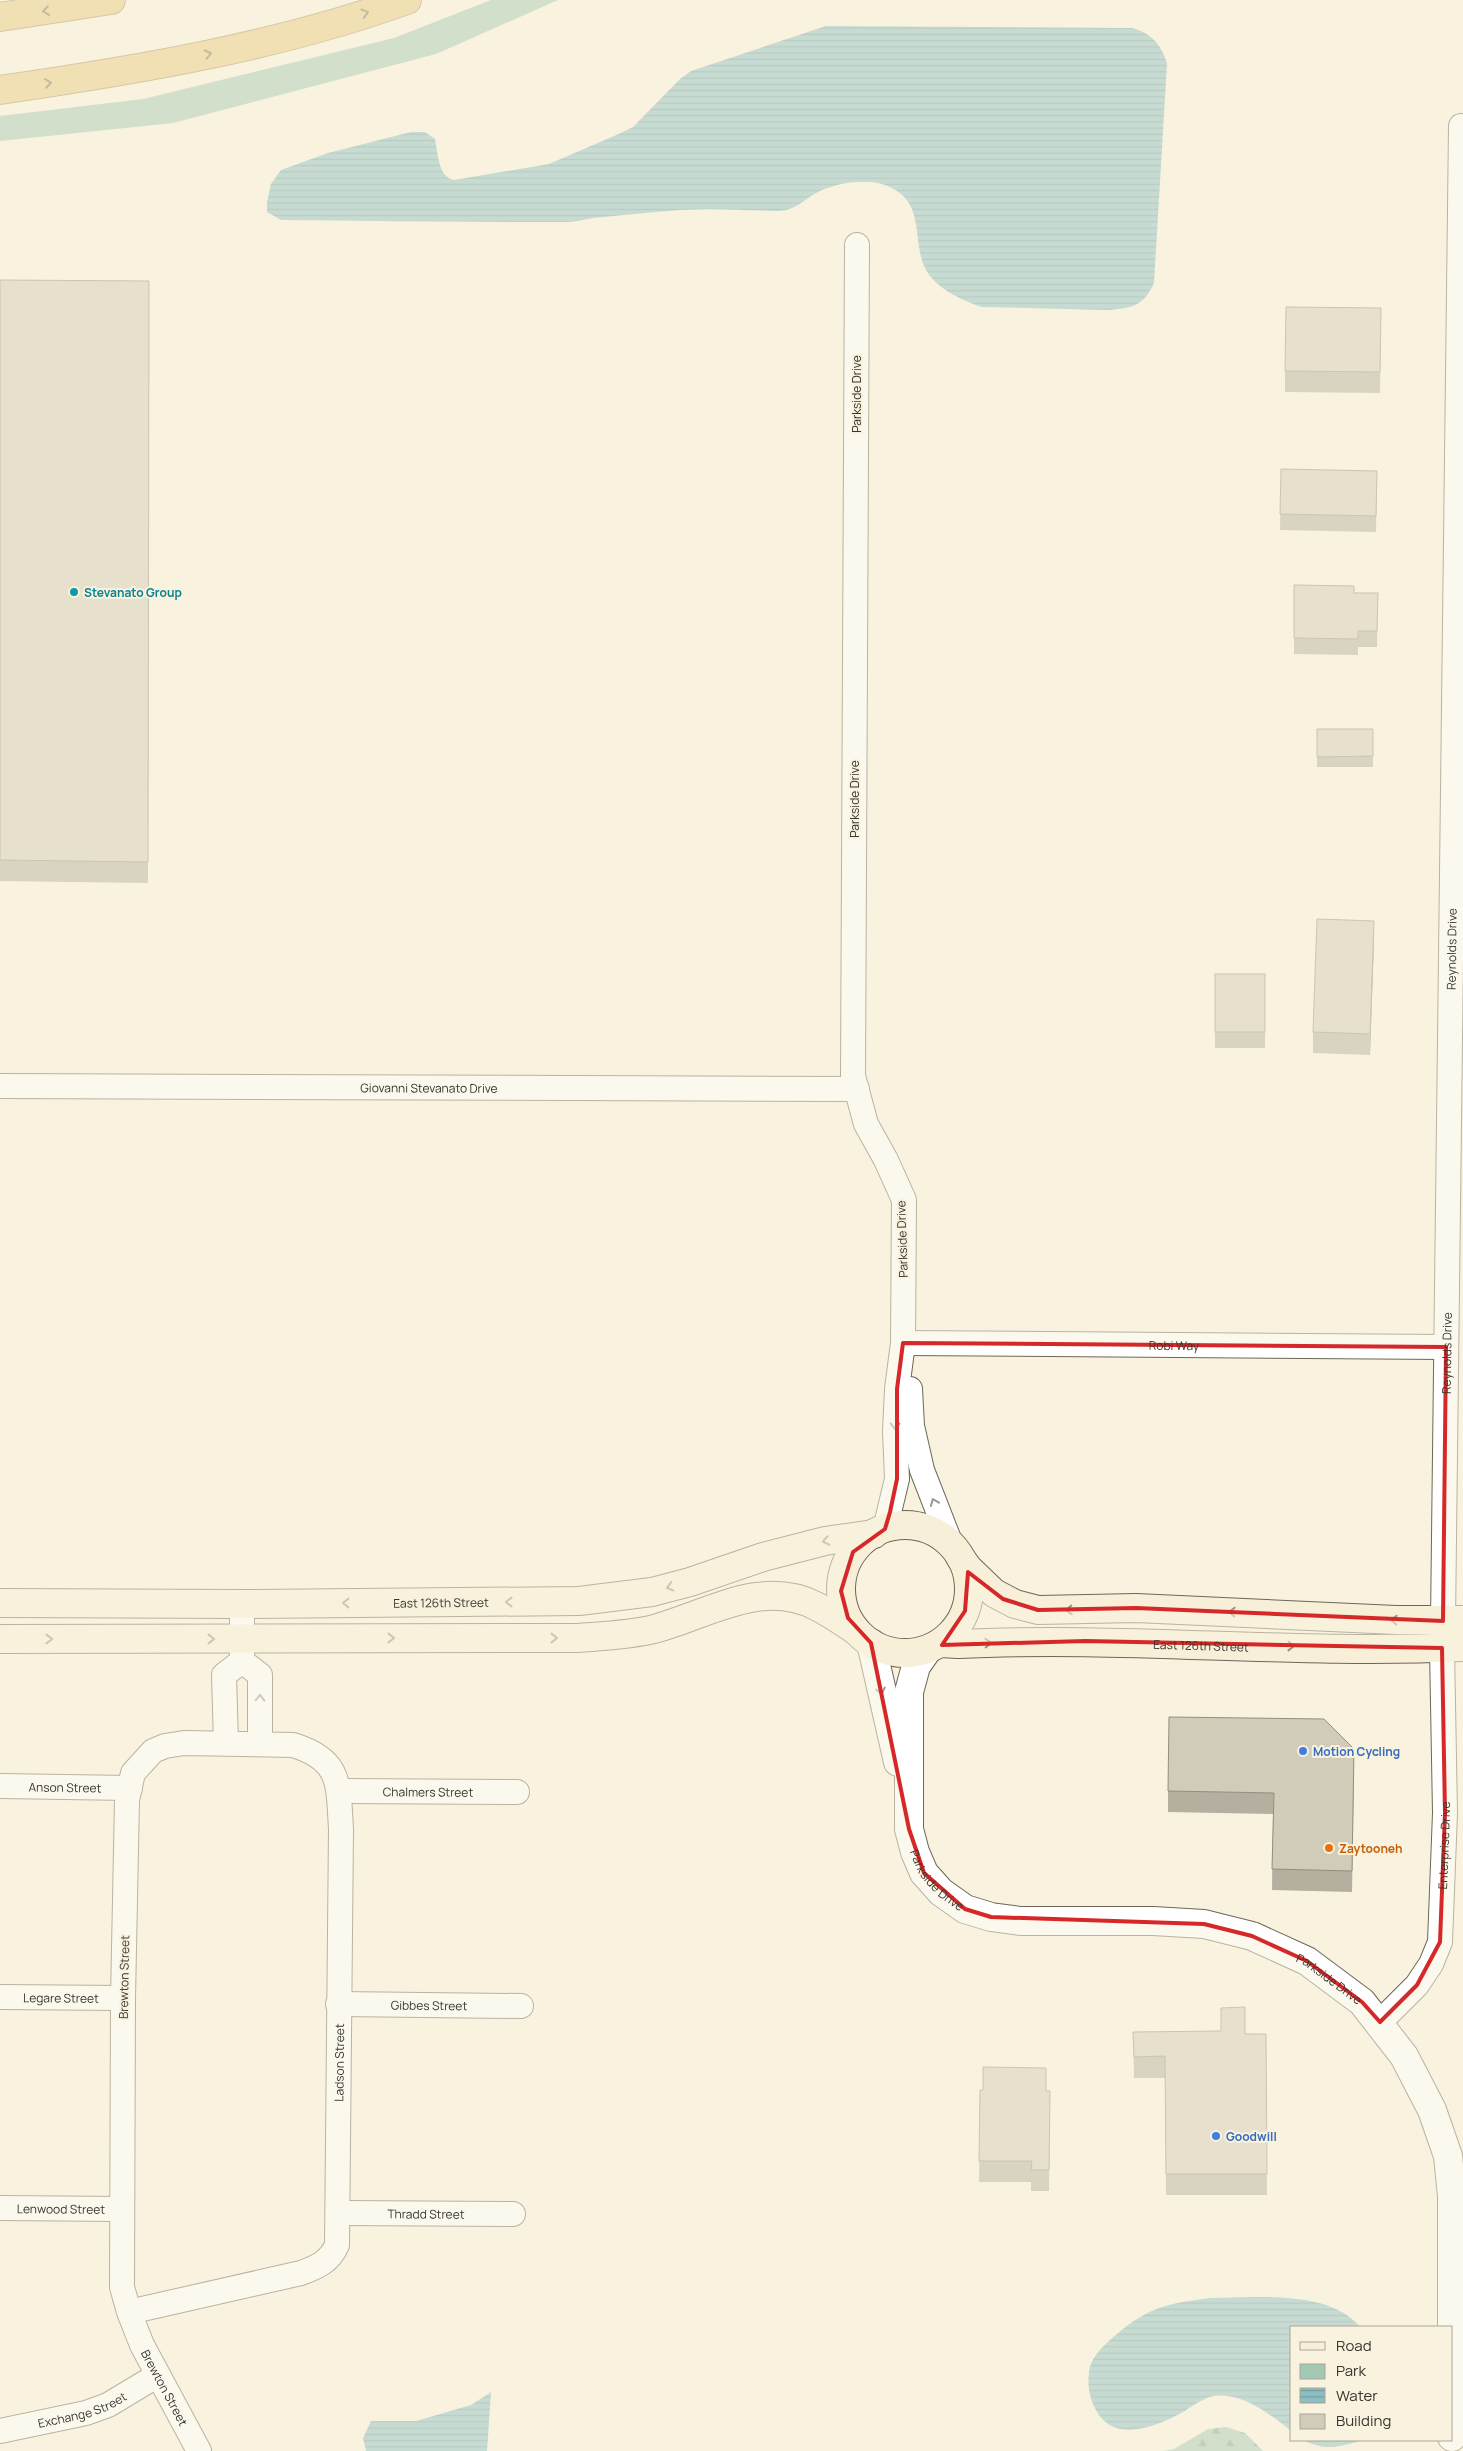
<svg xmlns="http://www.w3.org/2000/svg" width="1463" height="2451" font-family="Manrope,sans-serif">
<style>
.green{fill:#a3c8b4}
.forest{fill:url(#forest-firs)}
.water{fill:url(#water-rules)}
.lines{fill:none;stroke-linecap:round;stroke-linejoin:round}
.minor-casing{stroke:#6d6757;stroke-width:26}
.tertiary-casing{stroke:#6d6757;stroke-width:30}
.secondary-casing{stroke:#6d6757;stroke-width:30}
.motorway-casing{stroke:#ab9663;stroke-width:30}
.minor{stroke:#fff;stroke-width:24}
.tertiary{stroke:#fff;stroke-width:28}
.secondary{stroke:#f8efd9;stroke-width:28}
.motorway{stroke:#e9ca80;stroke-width:28}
.wall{fill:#b4af9f}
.shaded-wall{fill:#928e82}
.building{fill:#d1cbb9;stroke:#928e82}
.oneway{stroke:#887853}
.oneway2{stroke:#9c9a96}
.oneway3{stroke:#989284}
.marked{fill:none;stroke:#d62828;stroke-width:4;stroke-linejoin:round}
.culture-dot{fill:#0f9aa8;stroke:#f8f2df;stroke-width:2}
.shop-dot{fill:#3f7fe0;stroke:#f8f2df;stroke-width:2}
.food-dot{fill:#e8710a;stroke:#f8f2df;stroke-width:2}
.labels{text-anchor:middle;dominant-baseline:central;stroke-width:4;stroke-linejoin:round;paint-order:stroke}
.street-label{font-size:12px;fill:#38352e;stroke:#f8f2df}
.culture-label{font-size:12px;font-weight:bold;fill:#0d838f;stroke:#f8f2df;text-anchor:start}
.shop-label{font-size:12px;font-weight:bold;fill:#366cbe;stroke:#f8f2df;text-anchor:start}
.food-label{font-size:12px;font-weight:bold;fill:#c56008;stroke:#f8f2df;text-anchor:start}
</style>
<defs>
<pattern id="forest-firs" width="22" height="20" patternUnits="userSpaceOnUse" patternTransform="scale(1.25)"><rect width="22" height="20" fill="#a3c8b4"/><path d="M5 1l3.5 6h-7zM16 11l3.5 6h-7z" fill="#86a393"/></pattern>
<pattern id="water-rules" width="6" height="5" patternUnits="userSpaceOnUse" patternTransform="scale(1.25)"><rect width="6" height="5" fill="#8bbfc3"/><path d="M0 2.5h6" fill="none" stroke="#739c9f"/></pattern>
</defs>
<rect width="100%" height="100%" fill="#f8f2df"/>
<path class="green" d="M491 0H558L436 54 173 123 0 141V116L143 99 394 38Z"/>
<path class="forest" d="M1226 2427 1245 2433 1263 2451H1164L1174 2449 1208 2429Z"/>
<g class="water">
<path d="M826 26 1132 28C1151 33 1161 44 1167 63L1154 283C1143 307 1132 308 1107 310L982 307C961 300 935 288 925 268 912 240 925 205 892 188 871 177 837 182 816 193 804 200 794 211 778 211 745 210 713 208 680 210 652 212 623 215 594 218 585 219 576 222 567 222 472 222 377 221 281 220L267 212V202L271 184 281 170 328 153 411 132H425L435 139C438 153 438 177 454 180L549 164 621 133 633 127 680 79 691 71Z"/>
<path d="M1210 2298C1256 2298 1329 2289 1360 2327H1292V2431C1275 2419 1254 2401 1233 2397 1228 2396 1220 2395 1214 2396 1202 2398 1192 2407 1181 2413 1157 2426 1118 2442 1099 2415 1090 2402 1087 2387 1089 2372 1091 2354 1110 2340 1123 2329 1153 2305 1174 2303 1210 2298Z"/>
<path d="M491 2392 487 2451H366L363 2438 371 2421H416L471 2405Z"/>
<path d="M1304 2440H1362C1343 2447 1322 2451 1304 2440Z"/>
</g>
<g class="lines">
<defs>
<g id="minor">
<path d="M857 245 853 1076 866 1124 886 1160 904 1200 903 1343 897 1389 895 1431 897 1479 885 1529"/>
<path id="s1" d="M0 1086 857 1089"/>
<path id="s2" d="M903 1343 1446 1347"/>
<path d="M910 1389 912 1426 922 1470 952 1547"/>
<path id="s3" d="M1443 1621 1461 126"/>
<path d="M242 1657V1604"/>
<path d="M242 1661 260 1675V1744"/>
<path d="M226 1743 224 1675 242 1661"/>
<path id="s4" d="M0 1786 130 1788"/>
<path id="s5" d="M339 1791 517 1792"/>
<path id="s6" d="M0 1997 123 1998"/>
<path id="s7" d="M338 2004 521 2006"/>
<path id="s8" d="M1380 2022 1417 1985 1431 1964 1440 1942 1445 1813 1442 1648"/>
<path id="s9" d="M0 2208 122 2209"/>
<path id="s10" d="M338 2213 513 2214"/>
<path id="s11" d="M129 2312 301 2273C318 2267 330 2261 337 2245L341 1829C338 1784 342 1760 293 1745L184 1743 165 1746 153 1751 133 1773 127 1800 123 1998 122 2287 129 2312 142 2345 199 2451"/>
<path id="s12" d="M0 2431 86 2413 108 2405 158 2375"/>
</g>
<g id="tertiary">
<path d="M871 1643 898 1762"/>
<path id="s13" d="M928 1649 916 1666 909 1692V1829L915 1852 924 1873 941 1892 965 1909 991 1917 1020 1921H1153L1204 1924 1252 1936 1307 1961 1362 2002 1404 2056 1432 2110 1448 2156 1452 2196V2437"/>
</g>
<g id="secondary">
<circle cx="905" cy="1589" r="64"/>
<path d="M960 1557 968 1568 994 1593 1015 1604 1038 1610 1136 1608 1396 1620H1463"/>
<path id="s14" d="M0 1603 242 1604 579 1601 652 1592 690 1582 763 1557 825 1541 874 1534"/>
<path d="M0 1639 578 1638C603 1636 630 1635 654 1629 707 1615 761 1578 816 1606 830 1613 843 1622 855 1630"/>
<path id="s15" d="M940 1643 958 1644C1127 1636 1295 1655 1463 1647"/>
</g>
<g id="motorway">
<path d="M0 17 111 0"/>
<path d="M0 90C137 70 276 47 407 0"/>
</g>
</defs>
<use href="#minor" class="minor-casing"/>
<use href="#tertiary" class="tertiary-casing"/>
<use href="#secondary" class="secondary-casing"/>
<use href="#motorway" class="motorway-casing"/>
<use href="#minor" class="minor"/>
<use href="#tertiary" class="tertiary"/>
<use href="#secondary" class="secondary"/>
<use href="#motorway" class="motorway"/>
</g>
<g class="wall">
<path d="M0 280 149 281 148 883 0 881Z"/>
<path d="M1381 308 1380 393 1285 392V371Z"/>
<path d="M1281 469 1377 471 1376 532 1280 530Z"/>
<path d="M1294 585 1354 593H1378L1377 647H1358V655L1294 654Z"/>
<path d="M1317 729 1373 756V767H1317Z"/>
<path d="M1374 942 1370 1055 1313 1053V1032Z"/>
<rect x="1215" y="974" width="50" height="74"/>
<path d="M1354 1770 1352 1892 1272 1890 1273 1814 1168 1812V1791Z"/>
<path d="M1133 2032 1266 2034 1267 2195H1166L1165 2078H1134Z"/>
<path d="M980 2090 1050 2091 1049 2191H1031V2182H979Z"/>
</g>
<path class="shaded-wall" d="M1374 921V942L1370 1055V1034Z"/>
<g class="building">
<path d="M0 280 149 281 148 862 0 860Z"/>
<path d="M1286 307 1381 308 1380 372 1285 371Z"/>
<path d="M1281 469 1377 471 1376 516 1280 514Z"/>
<path d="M1294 585 1354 586V593H1378L1377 631H1358V639L1294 638Z"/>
<path d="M1317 729H1373V756L1317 757Z"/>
<path d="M1317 919 1374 921 1370 1034 1313 1032Z"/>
<rect x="1215" y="974" width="50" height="58"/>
<path d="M1169 1717 1324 1719 1354 1749 1352 1871 1272 1869 1274 1793 1168 1791Z"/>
<path d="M1245 2007V2034H1266L1267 2174H1166L1165 2056 1134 2057 1133 2032 1221 2031V2008Z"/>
<path d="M983 2067 1046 2068V2091H1050L1049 2170H1031L1032 2161H979L980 2090H983Z"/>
</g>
<defs><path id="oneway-chevron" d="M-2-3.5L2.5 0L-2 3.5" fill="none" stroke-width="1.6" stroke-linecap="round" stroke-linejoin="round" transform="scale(1.25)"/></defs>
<g class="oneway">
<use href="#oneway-chevron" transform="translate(46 11) rotate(172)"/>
<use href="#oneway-chevron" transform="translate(365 13) rotate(-16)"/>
<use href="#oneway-chevron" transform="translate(208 54) rotate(-12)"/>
<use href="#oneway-chevron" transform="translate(48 83) rotate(-8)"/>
</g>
<g class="oneway2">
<use href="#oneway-chevron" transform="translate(895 1426) rotate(91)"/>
<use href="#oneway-chevron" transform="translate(934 1502) rotate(-112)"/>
<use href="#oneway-chevron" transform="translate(881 1691) rotate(78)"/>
<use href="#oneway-chevron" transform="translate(260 1698) rotate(-89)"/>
</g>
<g class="oneway3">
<use href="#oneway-chevron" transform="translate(826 1541) rotate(168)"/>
<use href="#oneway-chevron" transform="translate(670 1587) rotate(165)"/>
<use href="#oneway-chevron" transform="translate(509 1602) rotate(180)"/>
<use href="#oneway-chevron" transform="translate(346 1603) rotate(180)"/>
<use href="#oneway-chevron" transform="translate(1069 1610) rotate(177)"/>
<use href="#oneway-chevron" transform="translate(1232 1612) rotate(-177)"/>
<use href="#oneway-chevron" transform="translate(1394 1620) rotate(-178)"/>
<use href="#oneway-chevron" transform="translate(391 1638)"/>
<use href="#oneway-chevron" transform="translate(554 1638)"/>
<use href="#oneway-chevron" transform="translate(49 1639)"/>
<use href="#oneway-chevron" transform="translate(211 1639)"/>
<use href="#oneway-chevron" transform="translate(988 1643) rotate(-2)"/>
<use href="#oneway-chevron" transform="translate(1291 1646) rotate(1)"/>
</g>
<path d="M0 0H1463V2451H0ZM903 1343 1446 1347 1443 1621 1136 1608 1038 1610 1003 1599 968 1572 965 1611 942 1645 1085 1641 1442 1648 1445 1813 1440 1942 1417 1985 1380 2022 1362 2002 1307 1961 1252 1936 1204 1924 991 1917 965 1909 924 1873 909 1829 871 1643 848 1618 841 1591 853 1552 885 1529 890 1512 897 1479V1389Z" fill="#f8f2df" fill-opacity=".55" fill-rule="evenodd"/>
<path class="marked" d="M903 1343 1446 1347 1443 1621 1136 1608 1038 1610 1003 1599 968 1572 965 1611 942 1645 1085 1641 1442 1648 1445 1813 1440 1942 1417 1985 1380 2022 1362 2002 1307 1961 1252 1936 1204 1924 991 1917 965 1909 924 1873 909 1829 871 1643 848 1618 841 1591 853 1552 885 1529 890 1512 897 1479V1389Z"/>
<circle class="culture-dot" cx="74" cy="592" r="5"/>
<g class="shop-dot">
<circle cx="1303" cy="1751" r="5"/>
<circle cx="1216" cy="2136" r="5"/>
</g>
<circle class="food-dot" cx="1329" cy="1848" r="5"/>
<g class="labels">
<g class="street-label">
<text transform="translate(856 394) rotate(-90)">Parkside Drive</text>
<text transform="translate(854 799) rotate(-90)">Parkside Drive</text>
<text stroke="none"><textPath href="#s3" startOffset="672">Reynolds Drive</textPath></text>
<text stroke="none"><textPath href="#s1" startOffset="429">Giovanni Stevanato Drive</textPath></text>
<text transform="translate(902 1239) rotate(-92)">Parkside Drive</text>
<text stroke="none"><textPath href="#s2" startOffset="271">Robi Way</textPath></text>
<text stroke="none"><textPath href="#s3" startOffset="268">Reynolds Drive</textPath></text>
<text stroke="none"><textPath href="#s14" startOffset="441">East 126th Street</textPath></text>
<text stroke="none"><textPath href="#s15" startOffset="261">East 126th Street</textPath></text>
<text stroke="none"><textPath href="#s4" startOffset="65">Anson Street</textPath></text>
<text stroke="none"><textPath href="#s5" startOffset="89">Chalmers Street</textPath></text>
<text stroke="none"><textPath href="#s8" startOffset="198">Enterprise Drive</textPath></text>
<text stroke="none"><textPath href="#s13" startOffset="245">Parkside Drive</textPath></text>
<text transform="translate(124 1977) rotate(-89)">Brewton Street</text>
<text stroke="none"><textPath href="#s13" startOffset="665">Parkside Drive</textPath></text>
<text stroke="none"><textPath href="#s6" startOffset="61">Legare Street</textPath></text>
<text stroke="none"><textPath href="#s7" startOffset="91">Gibbes Street</textPath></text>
<text stroke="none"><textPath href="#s11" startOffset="406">Ladson Street</textPath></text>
<text stroke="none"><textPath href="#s9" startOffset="61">Lenwood Street</textPath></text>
<text stroke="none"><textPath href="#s10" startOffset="88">Thradd Street</textPath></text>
<text stroke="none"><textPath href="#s11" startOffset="1542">Brewton Street</textPath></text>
<text stroke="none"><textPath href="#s12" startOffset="85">Exchange Street</textPath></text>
</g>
<g class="culture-label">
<text x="84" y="592">Stevanato Group</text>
</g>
<g class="shop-label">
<text x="1313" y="1751">Motion Cycling</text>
<text x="1226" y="2136">Goodwill</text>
</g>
<g class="food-label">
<text x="1339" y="1848">Zaytooneh</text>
</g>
</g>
<rect x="1290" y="2326" width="162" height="115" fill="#f8f2df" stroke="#aba698"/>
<rect x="1300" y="2342" width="25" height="8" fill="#f8efd9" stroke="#aba698"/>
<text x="1336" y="2351" font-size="15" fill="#38352e">Road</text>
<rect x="1300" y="2364" width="25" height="15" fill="#a3c8b4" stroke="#aba698"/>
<text x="1336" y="2376" font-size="15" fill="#38352e">Park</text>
<rect x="1300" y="2388" width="25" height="15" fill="url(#water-rules)" stroke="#aba698"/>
<text x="1336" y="2401" font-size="15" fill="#38352e">Water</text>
<rect x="1300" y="2414" width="25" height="15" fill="#d1cbb9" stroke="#aba698"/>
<text x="1336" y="2426" font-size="15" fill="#38352e">Building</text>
</svg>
